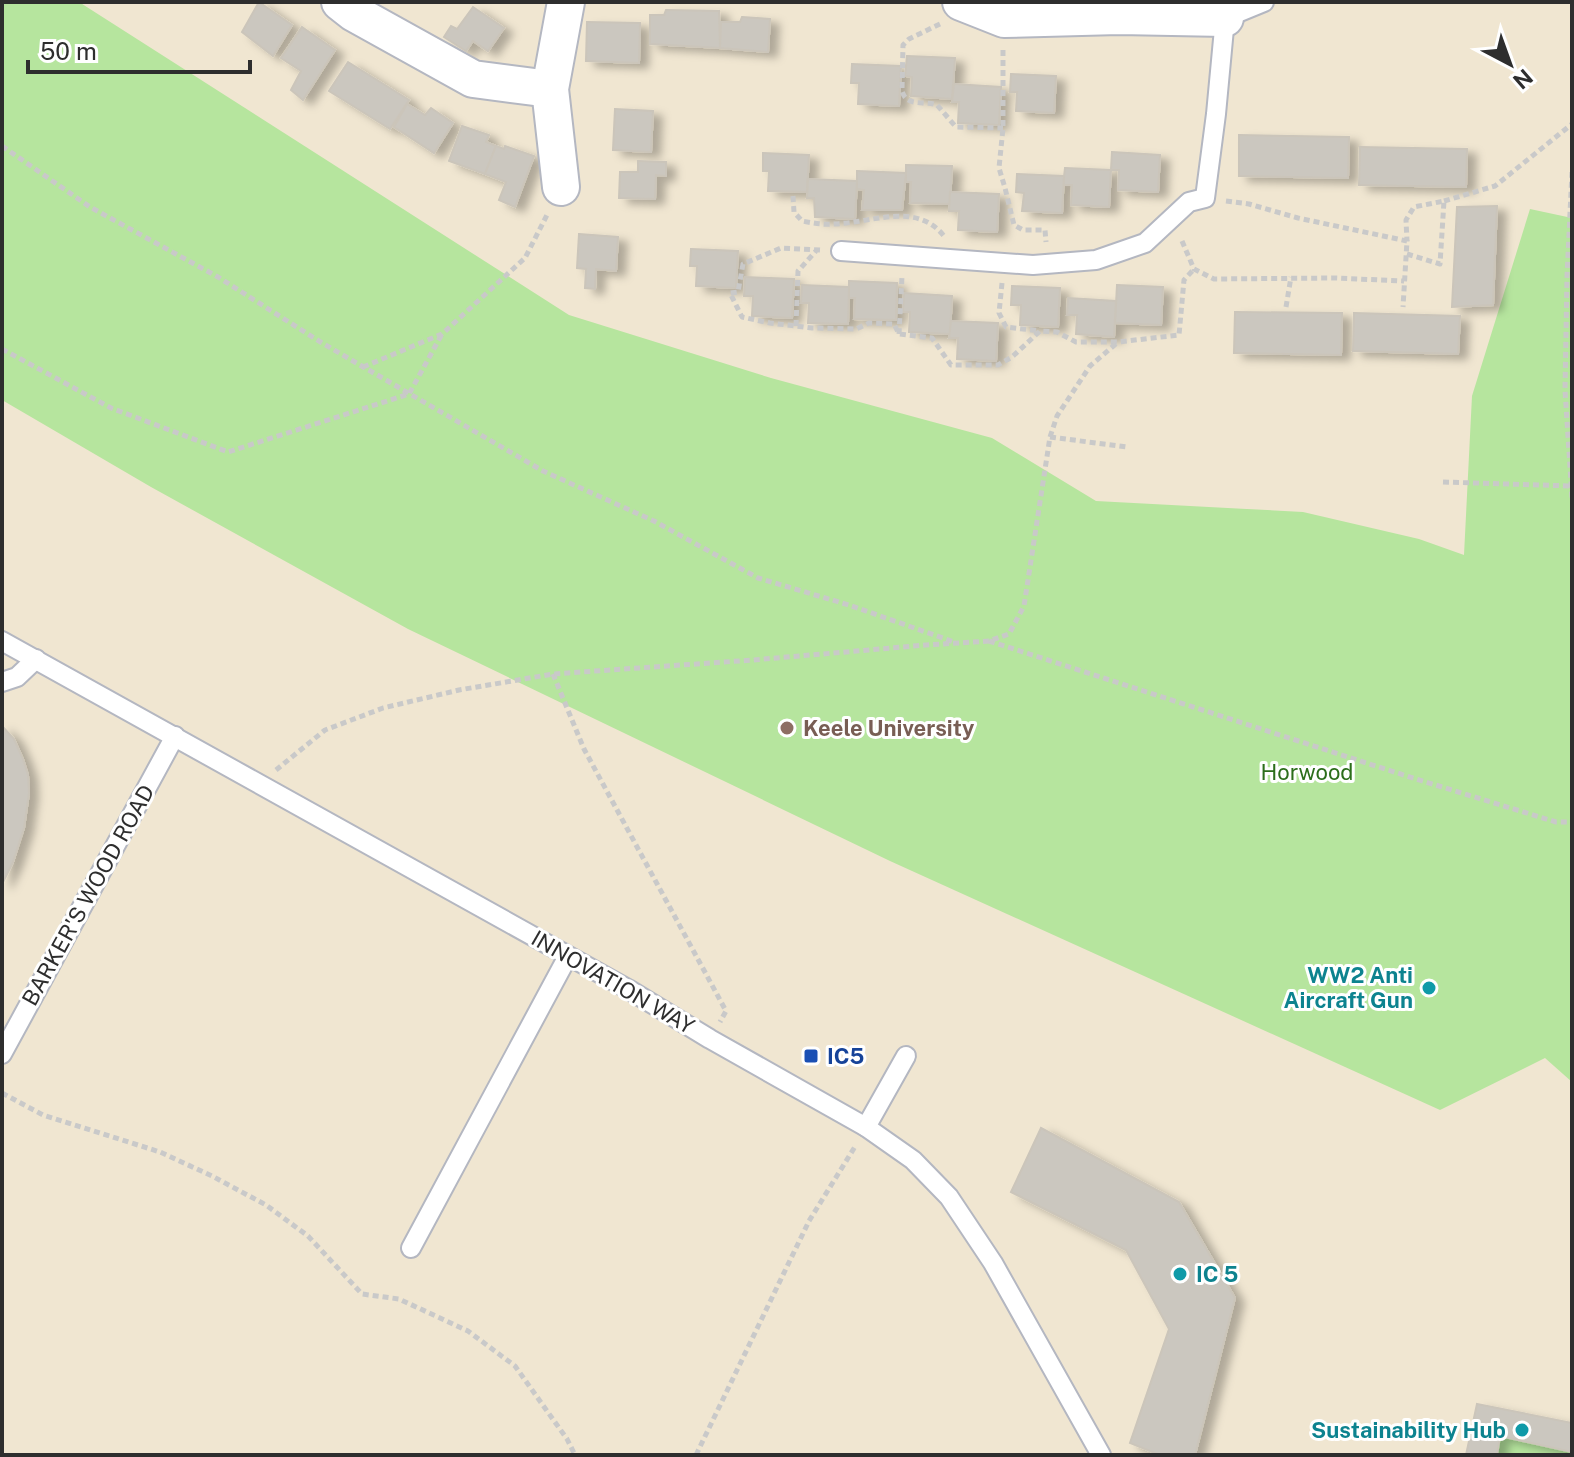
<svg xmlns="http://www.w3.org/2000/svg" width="1574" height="1457" font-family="'Public Sans',sans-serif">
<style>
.education{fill:#f0e6d1}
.green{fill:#b6e59e}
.building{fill:#cbc7bf;stroke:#cbc5ba;stroke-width:2;filter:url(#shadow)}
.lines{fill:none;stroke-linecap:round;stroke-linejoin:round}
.lane-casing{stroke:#b4b7c1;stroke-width:22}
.street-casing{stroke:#b4b7c1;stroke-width:40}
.path{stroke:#c9c9c9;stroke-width:5;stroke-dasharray:6 4;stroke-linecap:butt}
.lane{stroke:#fff;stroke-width:18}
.street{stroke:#fff;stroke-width:36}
.education-dot{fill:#8d6e63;stroke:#fff;stroke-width:3}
.culture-dot{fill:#0f9aa8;stroke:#fff;stroke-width:3}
.transit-dot{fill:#1a4fb4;stroke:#fff;stroke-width:3}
.labels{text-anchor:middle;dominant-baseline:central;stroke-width:6;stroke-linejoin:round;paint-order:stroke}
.education-label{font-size:22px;font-weight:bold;fill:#785e54;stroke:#fff;text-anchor:start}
.park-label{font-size:22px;fill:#2c6e1b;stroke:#fff}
.street-label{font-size:22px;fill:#2e2e2e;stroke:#fff}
.culture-label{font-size:22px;font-weight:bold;fill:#0d838f;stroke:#fff;text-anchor:end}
.transit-label{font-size:22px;font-weight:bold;fill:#164399;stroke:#fff;text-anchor:start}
</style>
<defs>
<filter id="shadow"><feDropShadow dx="9" dy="5" stdDeviation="4" flood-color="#0004"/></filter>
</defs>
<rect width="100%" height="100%" fill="#efe9e1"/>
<rect class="education" x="2" y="2" width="1570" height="1453"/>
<g class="green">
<path d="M2 2H79L569 315 771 378 992 438 1096 501 1303 512 1419 539 1464 555 1472 396 1530 209 1572 218V1082L1545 1058 1440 1110 890 861 408 629 151 487 2 400Z"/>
<path d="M1500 1436 1572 1452V1455H1497Z"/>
</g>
<g class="building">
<path d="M259 2 292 25 273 56 242 32Z"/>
<path d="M473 7 504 28 488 51 473 41 466 51 444 37 451 26 457 29Z"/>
<path d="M666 10 719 11 720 48 650 44V15H664Z"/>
<path d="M742 17 770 19 768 52 720 48 721 22H740Z"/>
<path d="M587 22 640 23 639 63 586 61Z"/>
<path d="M302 27 335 50 303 100 291 90 301 71 281 58Z"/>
<path d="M907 56 955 58 952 99 911 96 912 77 905 76Z"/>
<path d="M348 62 409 100 390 129 329 91Z"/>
<path d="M852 64 901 66 899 106 858 104 859 83H851Z"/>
<path d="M1011 74 1056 76 1054 113 1016 111 1017 92H1010Z"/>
<path d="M954 84 1001 87 999 125 958 123 959 102H952Z"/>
<path d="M407 104 425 115 431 108 453 123 434 153 394 127Z"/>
<path d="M615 109 653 111 651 152 613 150Z"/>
<path d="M462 126 489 135 486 142 496 146 485 174 449 161Z"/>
<path d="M1239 135 1349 137 1348 178 1239 176Z"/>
<path d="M496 146 504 149 505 146 534 156 515 207 499 200 506 182 485 174Z"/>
<path d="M1360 147 1467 149 1466 187 1359 185Z"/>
<path d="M1112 152 1160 155 1158 192 1118 190 1119 170H1111Z"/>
<path d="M763 153 809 155 807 192 768 191 769 171H763Z"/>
<path d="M638 161 666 162V176L656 175 655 199 619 198 620 172H638Z"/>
<path d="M906 165 952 166 950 204 910 203 911 182H906Z"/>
<path d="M1065 168 1111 170 1109 207 1071 205 1072 185H1063Z"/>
<path d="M857 171 906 173 902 210H862L864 190 857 189Z"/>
<path d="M1017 174 1064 176 1062 213 1022 211 1024 193 1016 192Z"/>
<path d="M808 179 857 181 855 219 815 217 814 198H807Z"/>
<path d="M950 192 999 194 997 232 958 230 959 211H949Z"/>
<path d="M1497 206 1493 305 1452 307 1457 207Z"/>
<path d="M579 234 618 237 616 271 596 269 595 289 585 288 586 269 577 268Z"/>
<path d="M691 249 738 251 736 288 696 286 697 266H690Z"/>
<path d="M745 277 794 279 792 318 752 316 753 296H744Z"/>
<path d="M849 281 897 283 896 320 854 319 855 298H849Z"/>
<path d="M802 285 849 287 848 324 808 323 809 303H801Z"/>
<path d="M1117 285 1163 287 1161 325 1115 323Z"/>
<path d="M1012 286 1060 288 1058 327 1020 325 1021 305H1011Z"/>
<path d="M904 293 952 296 950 334 909 332 910 312H903Z"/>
<path d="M1068 298 1116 301 1114 337 1076 334 1077 315H1067Z"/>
<path d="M1235 312 1342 313 1341 355 1234 353Z"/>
<path d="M1354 313 1460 316 1458 354 1353 351Z"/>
<path d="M951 321 998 323 996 361 957 359 958 338H949Z"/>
<path d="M2 726 14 739 23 759 28 775 29 793 24 828 13 862 2 884Z"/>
<path d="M1041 1128 1179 1202 1235 1298 1195 1455H1160L1130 1443 1169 1329 1126 1250 1011 1192Z"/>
<path d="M1477 1404 1572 1423V1452L1500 1436 1497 1455H1466Z"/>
</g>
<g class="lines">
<defs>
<g id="lane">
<path d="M841 251 1033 265 1096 260 1145 243 1189 202 1205 198 1216 114 1225 18 1264 2"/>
<path d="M2 641 628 989 710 1039 866 1127 913 1160 949 1197 993 1263 1101 1455"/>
<path d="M2 682 17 677 36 659"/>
<path d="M2 1054 175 736"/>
<path d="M866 1127 906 1056"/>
<path d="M411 1248 568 956"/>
</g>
<g id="street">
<path d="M340 2 354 13 473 79 550 89"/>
<path d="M961 2 1004 19 1119 16 1225 18"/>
<path d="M561 187 550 89 566 2"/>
</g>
</defs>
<use href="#lane" class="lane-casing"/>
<use href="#street" class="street-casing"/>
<g class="path">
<path d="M940 24 909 39 903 45 902 91C907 108 924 100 937 105L956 127 1003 128"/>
<path d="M1003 50V128L999 168 1005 188 1014 225 1023 230H1045L1046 242"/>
<path d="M2 146 90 207 218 277 322 343 543 471 654 521 758 578 849 605 954 642"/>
<path d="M1572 172 1567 276 1565 390 1572 498"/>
<path d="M793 196 794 212 802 221C813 223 823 225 834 224 872 223 916 201 944 236"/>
<path d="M1226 201 1249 204 1298 218 1407 241 1403 307"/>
<path d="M1444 201 1495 186 1572 124"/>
<path d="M1182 241 1194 269 1214 279 1335 278 1404 281"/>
<path d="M820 250 781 248 743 264 738 292 730 293 742 317 770 323 812 328 856 329 869 323 894 324 899 334 932 338 951 365H998L1012 357 1040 331 1057 332 1076 342H1118L1179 335 1184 280 1194 269"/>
<path d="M1407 254 1440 264 1444 201 1414 207 1406 220 1407 241"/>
<path d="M1002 283 999 313 1006 327 1040 331"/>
<path d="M1286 307 1291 277"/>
<path d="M796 326 798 271 816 251"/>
<path d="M899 334 902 276"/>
<path d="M2 349 111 408 228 452 409 394 442 334"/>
<path d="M363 367 442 334 525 258 548 213"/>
<path d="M1050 437 1127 447"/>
<path d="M1443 482 1571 486"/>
<path d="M989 641 1416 779 1556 822H1572"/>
<path d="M553 674 584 749 726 1011 720 1022"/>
<path d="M276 770 325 730 383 708 459 690 553 674 753 660 926 645 989 641 1009 634 1024 606 1050 437 1057 416 1090 366 1118 342"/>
<path d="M2 1093 43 1115 160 1152 212 1176 266 1205 308 1236 362 1294 399 1299 468 1331 515 1366 567 1439 575 1455"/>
<path d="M696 1455 809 1221 856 1145"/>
</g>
<use href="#lane" class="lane"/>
<use href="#street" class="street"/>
</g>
<circle class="education-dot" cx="787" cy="728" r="8"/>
<g class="culture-dot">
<circle cx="1429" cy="988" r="8"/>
<circle cx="1180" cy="1274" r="8"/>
<circle cx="1522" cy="1430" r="8"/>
</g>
<rect class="transit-dot" x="803" y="1048" width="16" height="16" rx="4"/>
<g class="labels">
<g class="education-label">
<text x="803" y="728">Keele University</text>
</g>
<g class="park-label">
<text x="1307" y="772">Horwood</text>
</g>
<g class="street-label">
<text transform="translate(88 895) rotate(-61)">BARKER'S WOOD ROAD</text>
<text transform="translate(613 982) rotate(30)">INNOVATION WAY</text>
</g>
<g class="culture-label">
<text x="1413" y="975">WW2 Anti<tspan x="1413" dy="25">Aircraft Gun</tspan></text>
<text x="1196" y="1274" text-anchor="start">IC 5</text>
<text x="1506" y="1430">Sustainability Hub</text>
</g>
<g class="transit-label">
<text x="827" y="1056">IC5</text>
</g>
</g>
<rect width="1574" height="1457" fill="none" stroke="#2e2e2e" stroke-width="8"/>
<g transform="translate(1510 64) rotate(139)" stroke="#ffffff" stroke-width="6" paint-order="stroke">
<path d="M0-6L14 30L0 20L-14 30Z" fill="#2e2e2e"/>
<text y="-12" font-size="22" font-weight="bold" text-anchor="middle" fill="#2e2e2e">N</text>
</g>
<path d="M28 60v12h222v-12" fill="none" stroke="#2e2e2e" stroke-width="4"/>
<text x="40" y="60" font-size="24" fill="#2e2e2e" stroke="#ffffff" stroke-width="6" paint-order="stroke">50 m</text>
</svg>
